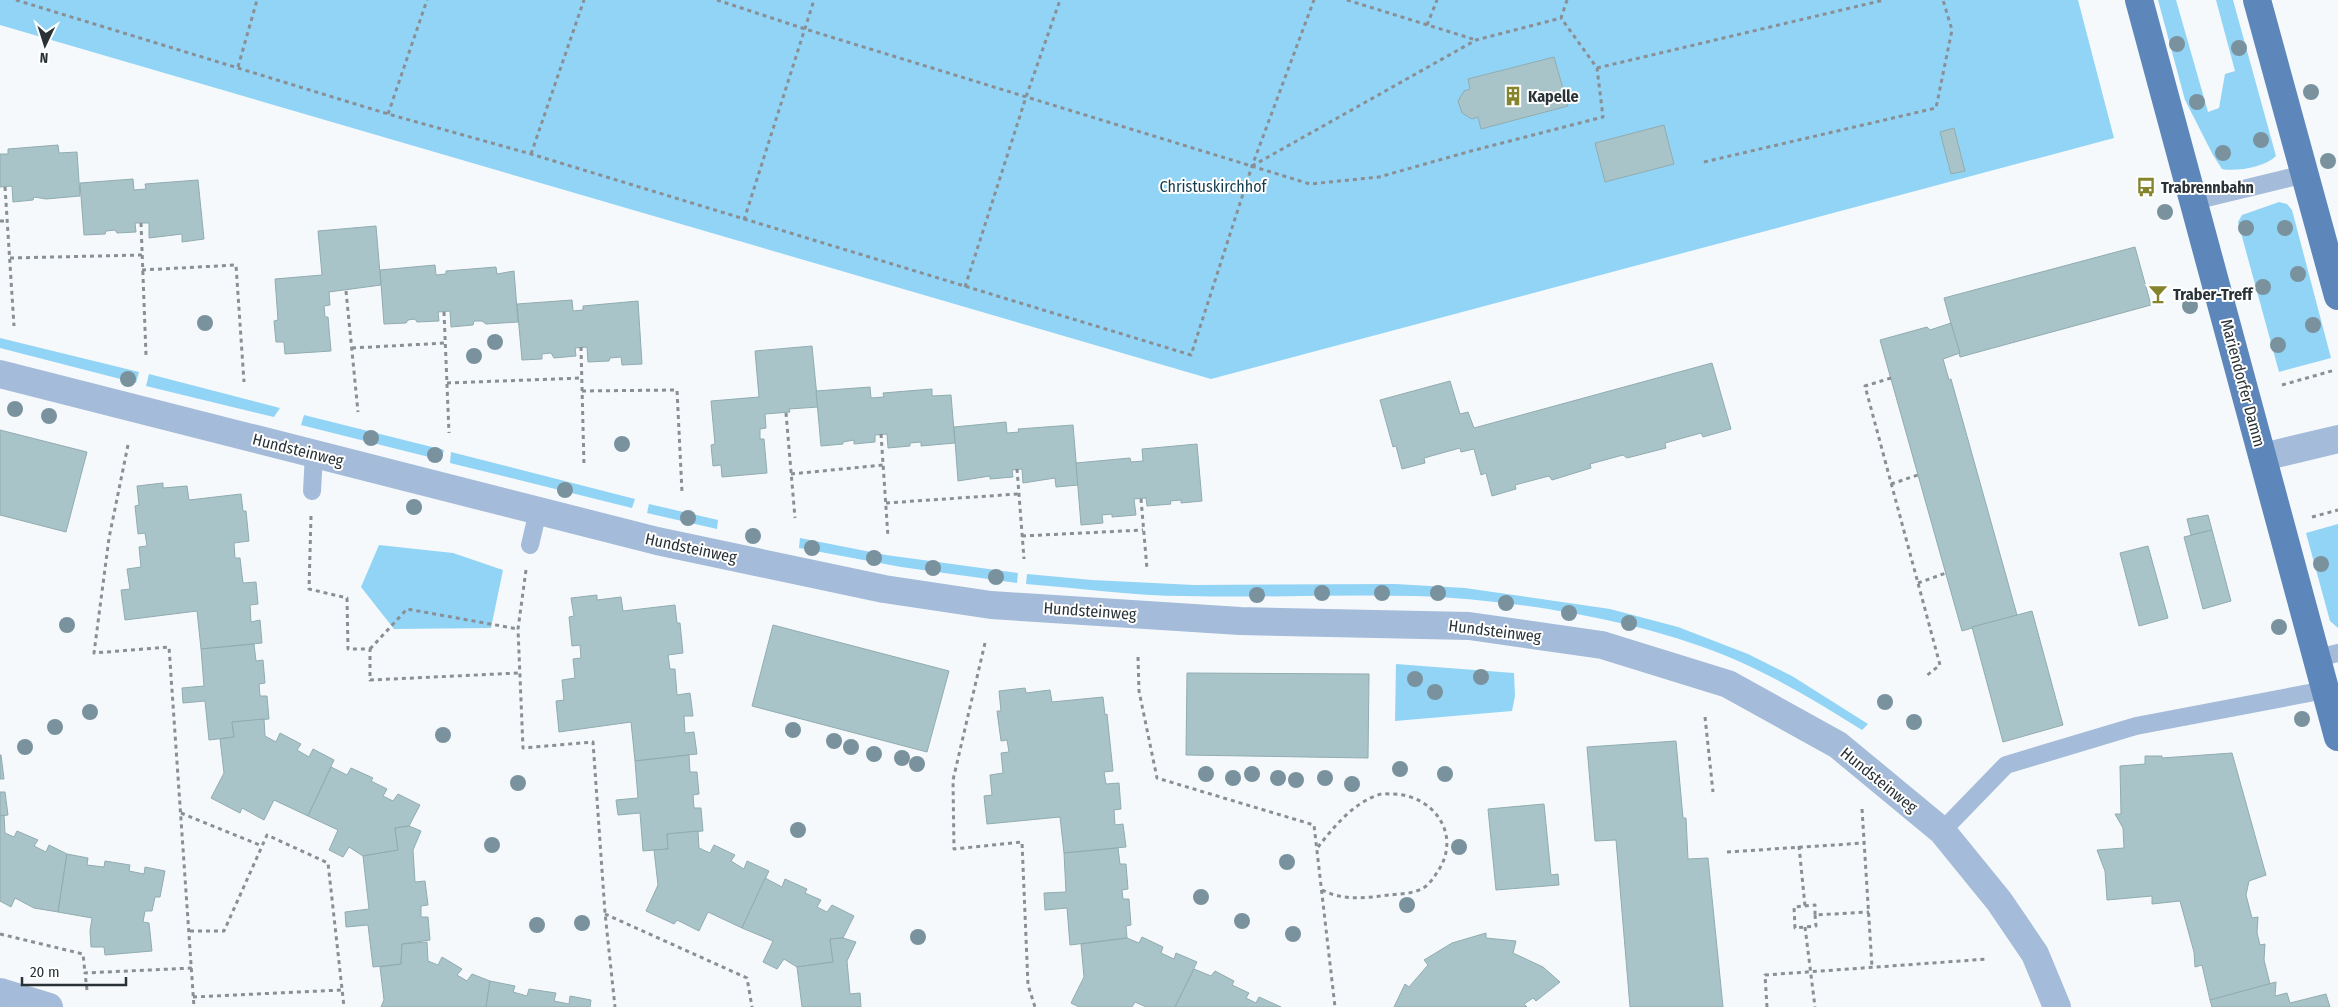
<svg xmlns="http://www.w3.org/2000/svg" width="2338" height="1007" font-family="'Fira Sans Condensed',sans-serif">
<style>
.green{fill:#92d4f6}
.building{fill:#a8c4c8;stroke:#91acb0}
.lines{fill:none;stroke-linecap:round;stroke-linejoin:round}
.path{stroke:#898f94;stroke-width:3;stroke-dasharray:4 4;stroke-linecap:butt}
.lane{stroke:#a4bbd9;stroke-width:18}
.street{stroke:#a4bbd9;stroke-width:28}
.primary{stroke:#5d86bb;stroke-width:28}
.tree{fill:#79929d}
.labels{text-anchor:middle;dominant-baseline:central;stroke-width:4;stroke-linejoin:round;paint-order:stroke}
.poi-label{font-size:16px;font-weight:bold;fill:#293237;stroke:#fff;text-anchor:start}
.park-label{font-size:16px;fill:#133d50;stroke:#fff}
.street-label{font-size:16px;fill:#293237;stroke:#fff}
</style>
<rect width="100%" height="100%" fill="#f5f9fc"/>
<g class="green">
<path d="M0 0H2078L2114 138 1211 379 0 25Z"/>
<path d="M2158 0H2176L2208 112 2219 108 2225 74 2235 71 2216 0H2233L2276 156C2265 167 2237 172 2222 169L2213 155 2185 100Z"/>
<path d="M2279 202 2287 204 2292 210 2331 358 2279 372 2238 222 2242 215Z"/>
<path d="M0 338 139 372 136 383 0 348Z"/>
<path d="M149 374 280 408 274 417 146 386Z"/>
<path d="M304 415 444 450 441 460 301 425Z"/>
<path d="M451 452 635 499 632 508 450 463Z"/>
<path d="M649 504 718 520 717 529 647 513Z"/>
<path d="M2338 524V628L2330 621 2306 533Z"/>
<path d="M800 538 886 555 1018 573 1017 583 901 567 799 548Z"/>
<path d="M379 545 453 553 503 570 491 628 394 629 361 587Z"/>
<path d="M1027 574 1092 580 1194 585 1395 584 1465 588 1610 609 1678 627 1748 654 1792 676 1868 724 1862 730C1810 697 1756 665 1697 645 1615 616 1502 599 1416 596 1339 594 1263 598 1186 596 1133 596 1079 588 1026 584Z"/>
<path d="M1396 664 1514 673 1515 696 1512 711 1395 721Z"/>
</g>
<g class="building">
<path d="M1554 57 1568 106 1481 129 1478 117 1472 119 1462 113 1458 101 1464 91 1470 89 1468 79Z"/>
<path d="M1664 125 1674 164 1605 182 1595 143Z"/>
<path d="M1954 128 1965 171 1951 174 1940 132Z"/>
<path d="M58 145 59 153 77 152 80 196 46 199 34 197 33 200 13 202 12 186 0 187V154H8V149Z"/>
<path d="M133 179 134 190 146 189 145 184 198 180 204 239 182 242V234L149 238V223H135L136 232 117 233 115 230 106 231 105 234 84 235 80 183Z"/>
<path d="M376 226 381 285 329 292 330 305 324 306 325 317H328L331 351 285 354 284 342H276L274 321 278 320 275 279 322 275 318 231Z"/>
<path d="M2135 247 2151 305 1960 357 1944 298Z"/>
<path d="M435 265 436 275 446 274V271L496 267 497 274 514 271 518 322 486 324 482 321H474L473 325 451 327 450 311 438 312 439 321 417 322 415 319 408 320 406 323 384 324 380 270Z"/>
<path d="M572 300 573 311 583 310V306L638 301 642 364 622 365 621 357 610 358 609 361 588 362 587 347 575 348 576 356 554 358 551 353 542 354V359L522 360 517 304Z"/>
<path d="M1951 323 1960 353 1943 359 1949 380 1951 379 2017 615 1962 631 1880 340 1927 327 1930 330Z"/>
<path d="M812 346 818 407 789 409 790 412 765 414 766 428 760 429V439H764L767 473 722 477 721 465 713 466 711 445 715 444 711 401 759 397 755 351Z"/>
<path d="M1712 363 1731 429 1703 437 1701 433 1665 443 1666 448 1627 458 1623 455 1590 464 1591 468 1552 480 1549 476 1515 485 1516 489 1492 496 1486 473 1481 475 1474 449 1461 452 1460 448 1424 458 1425 463 1402 469 1396 446 1393 447 1380 400 1450 381 1460 414 1468 412 1474 428Z"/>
<path d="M870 387 871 398 884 397 883 393 932 389V396L951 395 955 443 921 446V442L910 443V446L888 448 887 434 875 435V442L854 444V440L843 442V444L821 446 816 391Z"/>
<path d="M1006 422 1007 433 1019 432 1018 429 1073 425 1078 485 1056 487 1055 478 1023 483 1022 469 1012 470 1013 477 990 479V476L958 481 954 427Z"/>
<path d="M0 430 87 452 66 532 0 515Z"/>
<path d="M1197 444 1202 501 1181 503V500L1170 501 1171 504 1147 506 1146 498 1134 499 1136 515 1112 517V514L1102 515 1103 523 1081 525 1076 463 1130 458 1131 462 1143 461 1142 449Z"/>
<path d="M163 483V488L187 486 189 500 241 494 243 511H246L249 541 234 543 235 558H240L243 583 256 582 258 604 250 605 251 622 260 620 262 643 201 649 197 611 125 620 121 590 130 589 127 569 141 567 139 547 147 546 145 533 138 534 135 506 139 505 137 486Z"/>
<path d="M2208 515 2212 530 2191 535 2187 519Z"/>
<path d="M2212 530 2231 601 2203 609 2184 537Z"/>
<path d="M2148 546 2168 618 2139 626 2120 553Z"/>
<path d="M597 595V600L621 597 623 611 675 605 677 623H680L683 653 668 655 670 669H675L677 695 690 693 693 716H684L685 733 694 732 697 754 635 761 631 722 559 732 556 701 564 700 562 680 575 678 573 659 581 658 580 645 572 646 569 617 574 616 571 598Z"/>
<path d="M2032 611 2063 725 2003 742 1972 627Z"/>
<path d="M773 625 949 671 927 752 752 706Z"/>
<path d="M254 644 256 661 263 660 265 683 259 684 260 696H267L269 719 232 722 234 737 209 740 205 701 183 703 182 688 204 686 201 649Z"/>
<path d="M1187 673 1369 674 1368 758 1186 755Z"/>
<path d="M1025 688 1026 693 1050 690 1052 702 1103 697 1105 715 1107 714 1113 771 1104 772 1106 784 1119 783 1121 809 1114 810 1115 825 1123 824 1126 847 1064 853 1060 817 987 824 984 796 992 795 990 775 1003 773 1001 753 1009 752 1007 740 1001 741 997 711H1001L999 691Z"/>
<path d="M264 719 265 736 276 742 280 733 301 744 297 750 309 757 313 749 334 760 308 816 274 800 264 820 242 808 240 813 211 798 224 773 220 739 234 737 232 722Z"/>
<path d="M1676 741 1683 818H1686L1688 859 1708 858 1723 1007H1630L1616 840 1595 841 1587 747Z"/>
<path d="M2232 753 2266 875 2249 881 2246 895 2252 918 2258 917 2257 933 2260 945 2265 944 2264 960 2270 984 2210 1000 2202 965 2195 967 2194 952 2180 901 2152 904V896L2107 900 2105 871 2097 850 2124 848 2123 828 2115 814H2121L2120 766 2145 764V756H2162V758Z"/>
<path d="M0 755H1L4 779H0Z"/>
<path d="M689 755 690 772H697L699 794 693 795 694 808H701L703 831 667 834 668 849 643 851 640 813 618 815 616 800 638 798 635 761Z"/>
<path d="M331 767 347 775 351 768 373 778 371 781 387 789 383 796 393 801 398 794 420 805 409 826 395 828 398 850 363 856 349 847 343 857 329 850 338 830 308 816Z"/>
<path d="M0 792H5L8 815 0 816Z"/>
<path d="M1544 804 1551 875 1558 874 1559 885 1496 890 1488 809Z"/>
<path d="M4 815 5 833 14 837 17 831 38 840 34 846 46 852 49 845 67 854 58 912 34 908 15 898 11 907 0 901V816Z"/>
<path d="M409 826 421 831 413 850 415 882 425 881 428 905 421 906V917H428L430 940 402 944 401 964 373 967 368 925 346 927 345 912 369 909 363 856 398 850 395 828Z"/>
<path d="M698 831 699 848 710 853 714 845 735 855 731 861 744 869 747 861 769 871 742 928 708 912 699 931 677 920 674 924 646 911 658 885 654 850 668 849 667 834Z"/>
<path d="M1118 848 1120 864H1126L1128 889 1122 890 1123 899H1129L1131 925 1126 926 1127 938 1070 945 1067 908 1045 910 1044 893 1066 892 1064 853Z"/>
<path d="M67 854 88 858 87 865 104 867 105 861 130 865 129 871 144 874 145 867 165 871 160 897H155L152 911H145L143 922 149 923 152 951 105 955 104 947H91L90 931 92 918 58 912Z"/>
<path d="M765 878 782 887 785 879 807 889 805 893 821 900 817 907 827 912 832 905 854 916 843 938 830 939 833 962 797 967 784 959 777 969 763 962 773 941 742 928Z"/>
<path d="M1486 933V938L1516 941 1513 953 1543 967 1560 982 1536 1001 1533 998 1524 1004 1527 1007H1394L1405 984 1409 987 1428 965 1424 960 1429 957 1452 943Z"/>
<path d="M1142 937 1163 947 1161 953 1174 959 1176 953 1197 962 1175 1007H1146L1135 1002 1132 1007H1079L1071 1003 1084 977 1081 944 1127 938 1139 943Z"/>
<path d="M843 938 856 942 847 961 850 994 860 993 861 1007H802L797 967 833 962 830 939Z"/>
<path d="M427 942 428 961 438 965 442 957 462 969 457 975 467 981 472 974 490 981 486 1007H381L384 1000 380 967 401 964 402 944Z"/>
<path d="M1194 969 1211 976 1215 971 1234 981 1232 985 1249 993 1246 998 1256 1003 1259 997 1281 1007H1175Z"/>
<path d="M490 981 515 986 513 992 527 996 529 989 556 993 554 1001 569 1004 570 996 591 1000 590 1007H486Z"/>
<path d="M2276 982 2275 996 2287 993 2290 1003 2326 994 2330 1007H2212L2210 1000Z"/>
</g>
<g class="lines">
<g class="path">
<path d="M16 0 388 114 531 154 1191 355 1252 166 1314 0"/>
<path d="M717 0 805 29 1310 184 1379 177 1471 151 1603 117 1597 68 1561 18"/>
<path d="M1347 0 1476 40"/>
<path d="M1427 25 1437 0"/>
<path d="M238 67 257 0"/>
<path d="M1597 68 1884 0"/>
<path d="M388 114 427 0"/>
<path d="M531 154 584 0"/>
<path d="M1704 162 1936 108 1952 30 1943 0"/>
<path d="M1252 166 1476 40 1561 18 1567 0"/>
<path d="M5 187 14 326"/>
<path d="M744 220 814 0"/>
<path d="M0 221H8"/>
<path d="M141 223 146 355"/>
<path d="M10 258 142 255"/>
<path d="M142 270 236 265 244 382"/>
<path d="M965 287 1026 97 1060 0"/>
<path d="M346 291 358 412"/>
<path d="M444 312 449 433"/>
<path d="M581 347 584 466"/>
<path d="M352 348 446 343"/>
<path d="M1891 378 1865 386 1940 665 1926 676"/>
<path d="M447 383 582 378"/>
<path d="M2282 385 2335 370"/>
<path d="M582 391 677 390 682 492"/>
<path d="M786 413 795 518"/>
<path d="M881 434 888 537"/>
<path d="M128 445 109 538 94 653 169 647 194 1007"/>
<path d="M1017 469 1024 559"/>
<path d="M791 474 883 465"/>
<path d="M1891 484 1918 475"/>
<path d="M1141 499 1147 569"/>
<path d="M886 503 1018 494"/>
<path d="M311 516 309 589 347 598 348 649H370V680L519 673"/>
<path d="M2312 517 2338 510"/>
<path d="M1022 536 1143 530"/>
<path d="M526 570 518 629 523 748 593 742 605 913 615 1007"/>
<path d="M1918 583 1946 573"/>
<path d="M985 643 953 780 954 849 1022 842 1028 985 1035 1007"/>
<path d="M370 649 407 609 518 629"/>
<path d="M1138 657 1139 691 1157 778 1314 825 1335 1007"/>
<path d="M1705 717 1713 792"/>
<path d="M1862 809 1872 967"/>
<path d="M181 813 262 846"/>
<path d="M1799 846 1805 906"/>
<path d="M1318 847C1333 828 1353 803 1378 795 1382 793 1388 794 1393 794 1434 795 1462 835 1438 871 1434 877 1429 885 1423 888 1413 894 1399 894 1389 895 1365 898 1344 901 1322 890"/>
<path d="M1727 852 1864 843"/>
<path d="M605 914 747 978 752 1007"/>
<path d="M1815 915 1816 926 1795 928 1794 907 1815 905V915L1869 912"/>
<path d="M1805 927 1815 1007"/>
<path d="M190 931H224L267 835 328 863 344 1007"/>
<path d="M0 934 83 954 85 973"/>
<path d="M87 990 85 973 192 968"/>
<path d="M193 997 342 990"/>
<path d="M1767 1007 1765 975 1988 959"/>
</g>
<g class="lane">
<path d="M2194 201 2305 174"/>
<path d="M312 491 314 454"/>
<path d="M530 545 538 511"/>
<path d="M2317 658 2338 653"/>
<path d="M1942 831 2006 765 2136 726 2325 690 2333 693"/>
</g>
<g class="street">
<path d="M0 374 657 541 884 589 991 605 1240 621 1469 626 1602 645 1728 684 1838 745 1942 831 1999 901 2035 954 2057 1007"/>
<path d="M2263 457 2338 439"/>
<path d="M0 992 49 1007"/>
</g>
<g class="primary">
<path d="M2139 0 2338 737"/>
<path d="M2257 0 2338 296"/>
</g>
</g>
<g class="tree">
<circle cx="2177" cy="44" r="8"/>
<circle cx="2239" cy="48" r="8"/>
<circle cx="2311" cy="92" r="8"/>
<circle cx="2197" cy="102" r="8"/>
<circle cx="2261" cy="140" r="8"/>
<circle cx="2223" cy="153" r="8"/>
<circle cx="2328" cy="161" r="8"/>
<circle cx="2165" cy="212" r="8"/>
<circle cx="2246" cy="228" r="8"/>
<circle cx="2285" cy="228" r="8"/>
<circle cx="2298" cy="274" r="8"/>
<circle cx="2263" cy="287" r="8"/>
<circle cx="2190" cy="306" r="8"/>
<circle cx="205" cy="323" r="8"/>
<circle cx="2313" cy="325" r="8"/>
<circle cx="495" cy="342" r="8"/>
<circle cx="2278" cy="345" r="8"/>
<circle cx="474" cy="356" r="8"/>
<circle cx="128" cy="379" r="8"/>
<circle cx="15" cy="409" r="8"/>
<circle cx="49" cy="416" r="8"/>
<circle cx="371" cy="438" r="8"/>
<circle cx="622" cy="444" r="8"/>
<circle cx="435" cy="455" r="8"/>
<circle cx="565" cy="490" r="8"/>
<circle cx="414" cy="507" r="8"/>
<circle cx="688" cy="518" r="8"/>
<circle cx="753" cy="536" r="8"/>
<circle cx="812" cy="548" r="8"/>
<circle cx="874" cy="558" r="8"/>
<circle cx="2321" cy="564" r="8"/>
<circle cx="933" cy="568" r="8"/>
<circle cx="996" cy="577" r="8"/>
<circle cx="1322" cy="593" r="8"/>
<circle cx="1382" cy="593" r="8"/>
<circle cx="1438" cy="593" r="8"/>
<circle cx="1257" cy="595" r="8"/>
<circle cx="1506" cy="603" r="8"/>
<circle cx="1569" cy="613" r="8"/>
<circle cx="1629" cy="623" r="8"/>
<circle cx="67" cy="625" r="8"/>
<circle cx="2279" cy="627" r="8"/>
<circle cx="1481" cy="677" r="8"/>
<circle cx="1415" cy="679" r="8"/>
<circle cx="1435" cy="692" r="8"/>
<circle cx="1885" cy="702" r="8"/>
<circle cx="90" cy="712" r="8"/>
<circle cx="2302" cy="719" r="8"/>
<circle cx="1914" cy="722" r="8"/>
<circle cx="55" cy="727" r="8"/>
<circle cx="793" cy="730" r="8"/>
<circle cx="443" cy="735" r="8"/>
<circle cx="834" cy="741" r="8"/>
<circle cx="25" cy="747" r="8"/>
<circle cx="851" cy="747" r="8"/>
<circle cx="874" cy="754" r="8"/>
<circle cx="902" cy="758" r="8"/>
<circle cx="917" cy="764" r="8"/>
<circle cx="1400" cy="769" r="8"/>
<circle cx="1206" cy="774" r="8"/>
<circle cx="1252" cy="774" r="8"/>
<circle cx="1445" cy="774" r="8"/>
<circle cx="1233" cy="778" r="8"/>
<circle cx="1278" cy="778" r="8"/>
<circle cx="1325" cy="778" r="8"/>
<circle cx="1296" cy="780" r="8"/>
<circle cx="518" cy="783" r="8"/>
<circle cx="1352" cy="784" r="8"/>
<circle cx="798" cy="830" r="8"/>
<circle cx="492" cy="845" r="8"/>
<circle cx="1459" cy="847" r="8"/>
<circle cx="1287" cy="862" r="8"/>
<circle cx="1201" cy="897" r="8"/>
<circle cx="1407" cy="905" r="8"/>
<circle cx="1242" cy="921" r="8"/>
<circle cx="582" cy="923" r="8"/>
<circle cx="537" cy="925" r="8"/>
<circle cx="1293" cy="934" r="8"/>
<circle cx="918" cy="937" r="8"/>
</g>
<defs>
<symbol id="building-bare" viewBox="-9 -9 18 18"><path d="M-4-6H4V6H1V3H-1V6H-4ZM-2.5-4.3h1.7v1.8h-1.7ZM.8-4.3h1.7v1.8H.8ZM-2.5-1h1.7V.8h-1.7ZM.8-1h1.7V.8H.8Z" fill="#85842d" stroke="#fff" stroke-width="2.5" paint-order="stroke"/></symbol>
<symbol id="bus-bare" viewBox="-9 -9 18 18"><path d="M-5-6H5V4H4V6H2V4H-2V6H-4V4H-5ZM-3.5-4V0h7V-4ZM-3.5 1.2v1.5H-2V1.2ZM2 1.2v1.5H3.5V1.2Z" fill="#85842d" stroke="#fff" stroke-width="2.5" paint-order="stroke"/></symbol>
<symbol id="bar-bare" viewBox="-9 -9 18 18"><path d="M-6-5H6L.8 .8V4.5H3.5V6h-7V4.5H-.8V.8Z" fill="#85842d" stroke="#fff" stroke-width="2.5" paint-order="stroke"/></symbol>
</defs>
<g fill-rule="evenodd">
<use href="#building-bare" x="1499" y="82" width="28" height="28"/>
<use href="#bus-bare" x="2132" y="173" width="28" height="28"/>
<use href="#bar-bare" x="2144" y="280" width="28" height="28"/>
</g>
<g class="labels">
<g class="poi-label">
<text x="1528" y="96">Kapelle</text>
<text x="2161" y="187">Trabrennbahn</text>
<text x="2173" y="294">Traber-Treff</text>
</g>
<g class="park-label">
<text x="1213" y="186">Christuskirchhof</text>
</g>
<g class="street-label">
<text transform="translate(2243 383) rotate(75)">Mariendorfer Damm</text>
<text transform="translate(298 450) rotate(14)">Hundsteinweg</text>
<text transform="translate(691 548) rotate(12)">Hundsteinweg</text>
<text transform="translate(1090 611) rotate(4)">Hundsteinweg</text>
<text transform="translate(1495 631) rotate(7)">Hundsteinweg</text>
<text transform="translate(1879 780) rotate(39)">Hundsteinweg</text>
</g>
</g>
<g transform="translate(45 45) rotate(184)" stroke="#ffffff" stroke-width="4" paint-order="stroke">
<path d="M0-4L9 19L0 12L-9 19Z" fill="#293237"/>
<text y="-8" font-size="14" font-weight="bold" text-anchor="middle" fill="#293237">N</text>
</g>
<path d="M22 977v8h104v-8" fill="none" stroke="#293237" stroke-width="2.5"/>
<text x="30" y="977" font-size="15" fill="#293237" stroke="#ffffff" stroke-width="4" paint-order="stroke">20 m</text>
</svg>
